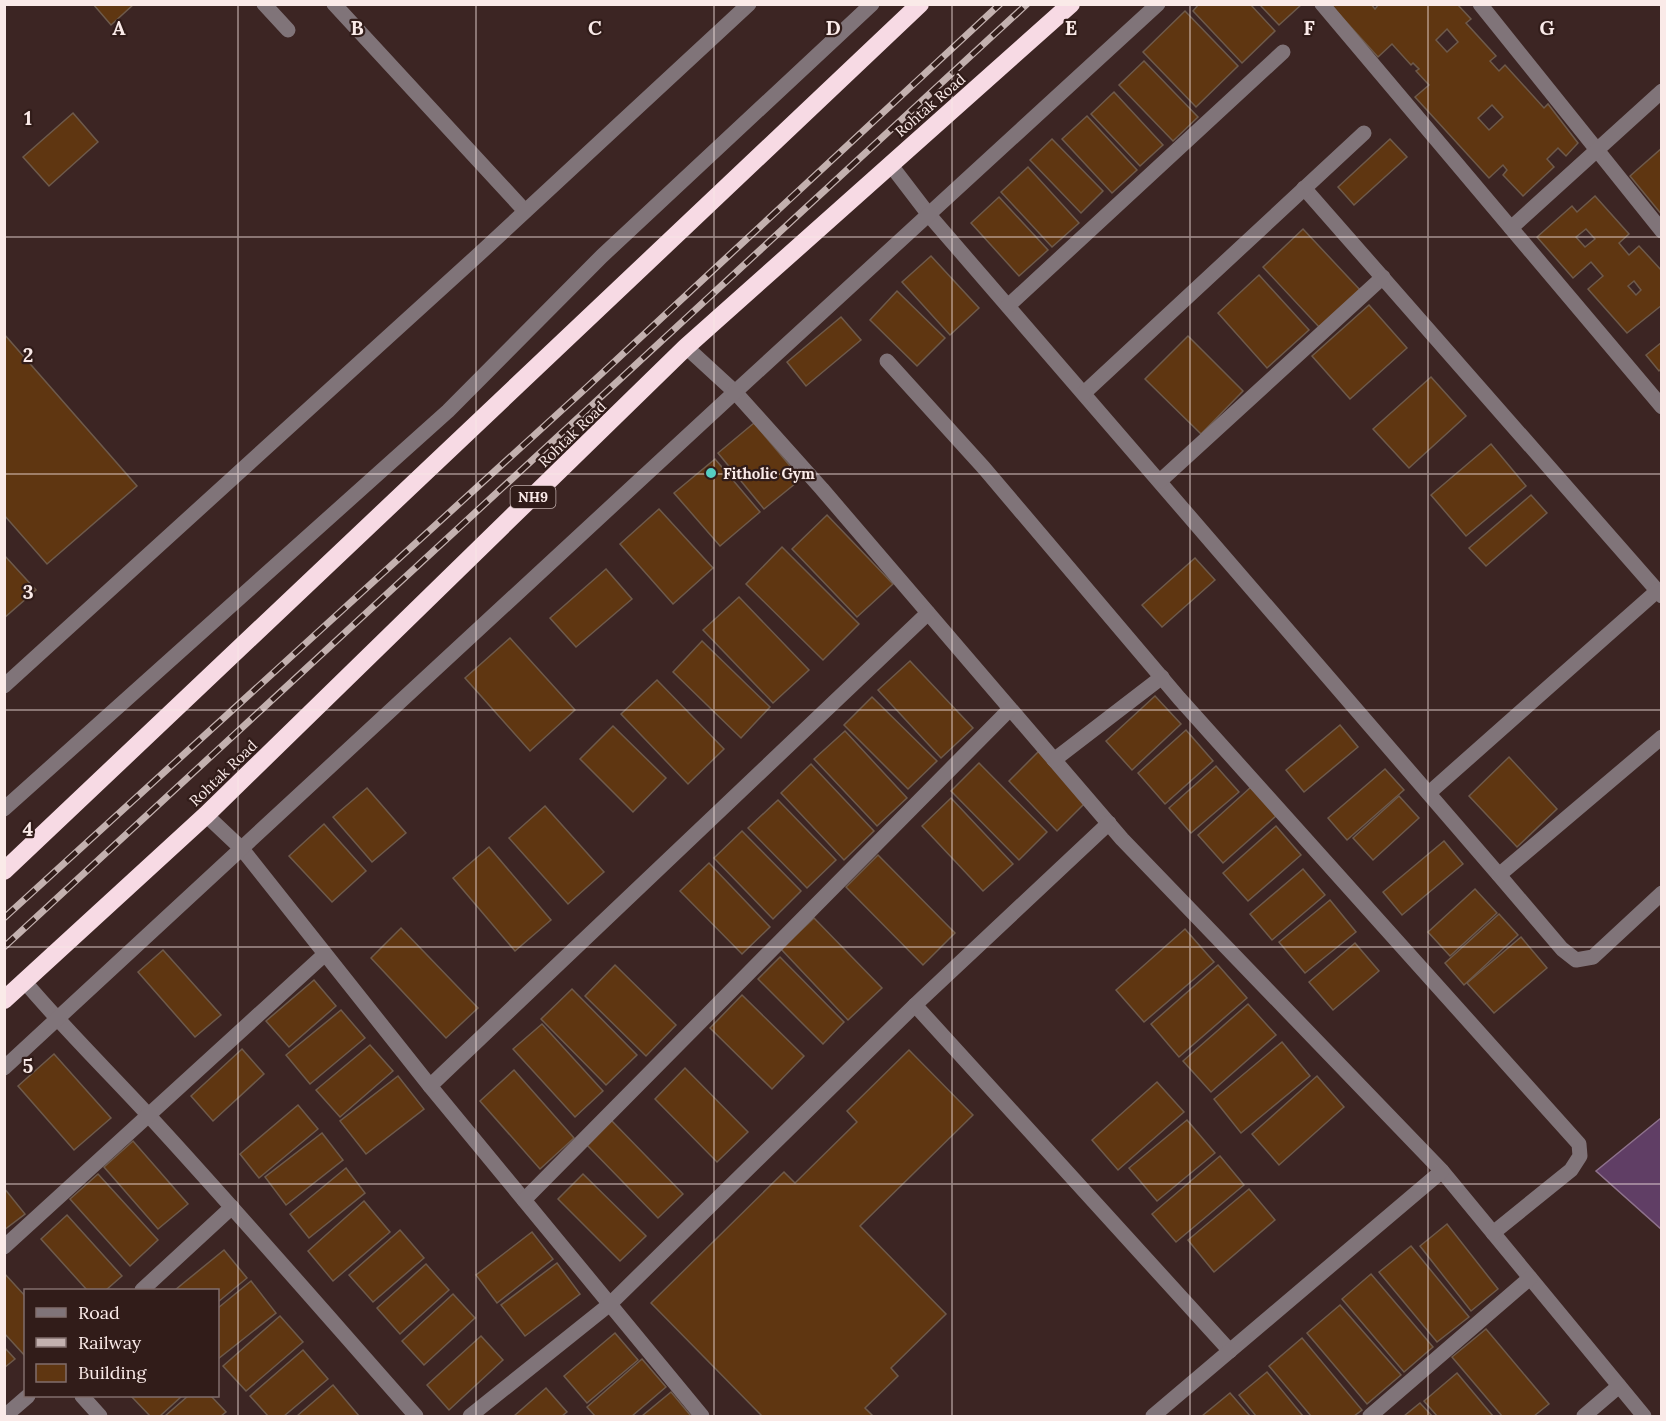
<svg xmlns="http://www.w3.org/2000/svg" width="1666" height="1421" font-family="Lora,serif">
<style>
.water{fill:#603e65;stroke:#8e728c;stroke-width:1.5}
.building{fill:#5f3611;stroke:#6e5a4b;stroke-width:1.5;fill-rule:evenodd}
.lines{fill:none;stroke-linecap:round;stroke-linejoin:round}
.minor{stroke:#807479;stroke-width:15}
.highway{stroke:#f7dae4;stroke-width:18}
.rail-casing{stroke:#c3b1af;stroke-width:7}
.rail{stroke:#311c19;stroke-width:4.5;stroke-dasharray:14;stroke-linecap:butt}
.grid{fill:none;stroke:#faeae8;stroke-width:1.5;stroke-opacity:0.55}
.poi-dot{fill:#56cec2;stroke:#311c19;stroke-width:2}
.labels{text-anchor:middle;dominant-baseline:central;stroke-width:4.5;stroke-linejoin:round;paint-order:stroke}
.shield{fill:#311c19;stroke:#beacaa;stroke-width:1.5}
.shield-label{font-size:14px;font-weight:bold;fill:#faeae8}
.street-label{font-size:15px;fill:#faeae8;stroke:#311c19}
.poi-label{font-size:15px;font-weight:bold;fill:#faeae8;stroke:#311c19;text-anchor:start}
.grid-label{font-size:20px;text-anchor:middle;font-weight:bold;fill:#faeae8;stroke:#311c19;stroke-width:4.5;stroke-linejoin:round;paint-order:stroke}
</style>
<rect width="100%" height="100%" fill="#3c2523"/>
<path class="water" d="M1661 1118V1229L1596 1171Z"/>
<g class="building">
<path d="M93 4H134L111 25Z"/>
<path d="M1199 4H1250L1275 31 1242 63 1193 11Z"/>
<path d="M1259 4H1302L1279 25Z"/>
<path d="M1330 4H1371L1375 9 1379 4H1457L1471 19 1466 23 1496 56 1490 61 1499 71 1505 65 1544 108 1548 104 1578 143 1566 156 1558 148 1547 159 1554 167 1523 196 1503 175 1507 170 1503 165 1489 178 1415 97 1429 85 1416 71 1419 69 1413 63 1411 65 1392 44 1378 57ZM1447 29 1458 42 1447 52 1436 40ZM1492 105 1503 117 1489 130 1478 118Z"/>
<path d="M1185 11 1238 66 1196 107 1143 52Z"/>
<path d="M1144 61 1198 117 1173 141 1119 85Z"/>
<path d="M1114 92 1163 145 1140 166 1091 114Z"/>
<path d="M73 113 98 142 49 186 23 157Z"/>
<path d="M1087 116 1137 170 1112 193 1062 139Z"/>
<path d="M1052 139 1103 191 1081 213 1030 160Z"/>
<path d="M1390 139 1407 157 1354 205 1338 187Z"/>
<path d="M1662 148V215L1630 176Z"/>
<path d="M1028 167 1079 223 1052 247 1001 192Z"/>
<path d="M1595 196 1629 234 1619 243 1629 255 1639 246 1662 271V305L1627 333 1588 289 1603 276 1591 262 1573 278 1537 237 1572 206 1577 212ZM1586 229 1595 239 1585 247 1576 237ZM1634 281 1641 290 1636 295 1628 286Z"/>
<path d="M999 197 1048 250 1019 276 971 223Z"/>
<path d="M1303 229 1361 291 1320 328 1263 267Z"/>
<path d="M931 256 979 308 950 335 902 282Z"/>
<path d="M1259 275 1309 330 1267 368 1218 313Z"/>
<path d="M897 291 945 338 917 366 870 320Z"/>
<path d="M1369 305 1407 348 1350 399 1312 356Z"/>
<path d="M841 317 861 340 806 386 787 362Z"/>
<path d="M4 334 137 486 47 564 4 515Z"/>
<path d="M1188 336 1243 391 1201 434 1145 379Z"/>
<path d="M1662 342V368L1659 371 1646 355Z"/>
<path d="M1431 377 1466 416 1409 468 1373 429Z"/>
<path d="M754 423 801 479 764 509 718 453Z"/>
<path d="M1491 444 1526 486 1466 536 1431 495Z"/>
<path d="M715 459 760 512 720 546 674 493Z"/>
<path d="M1531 495 1547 513 1486 566 1469 548Z"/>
<path d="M659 509 713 568 673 604 620 544Z"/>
<path d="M827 515 893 584 857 617 792 549Z"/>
<path d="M782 547 859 624 823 660 746 584Z"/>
<path d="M4 555 36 590 4 618Z"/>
<path d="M1195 558 1215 580 1162 627 1142 605Z"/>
<path d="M606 569 632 599 576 647 550 618Z"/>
<path d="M739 597 809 670 773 703 703 630Z"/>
<path d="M510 638 575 710 530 751 465 678Z"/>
<path d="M702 641 770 707 741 738 673 672Z"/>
<path d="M910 661 973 728 941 758 878 690Z"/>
<path d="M657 680 724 749 688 784 621 714Z"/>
<path d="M1155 696 1181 724 1132 770 1106 741Z"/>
<path d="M872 697 937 761 908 789 844 725Z"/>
<path d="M1340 725 1358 747 1304 792 1286 770Z"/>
<path d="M613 726 666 778 633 812 580 759Z"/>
<path d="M1186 730 1213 761 1165 804 1138 773Z"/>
<path d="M845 731 907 798 877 826 814 759Z"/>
<path d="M1039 751 1088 800 1057 831 1009 781Z"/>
<path d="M1509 757 1557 809 1517 847 1469 796Z"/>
<path d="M979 763 1047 832 1019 860 951 791Z"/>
<path d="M811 764 874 831 844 860 781 793Z"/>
<path d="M1216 766 1239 792 1191 833 1169 808Z"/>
<path d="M1385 769 1404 790 1347 840 1328 818Z"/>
<path d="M1251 787 1276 816 1223 863 1198 835Z"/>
<path d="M367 788 406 833 372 862 333 817Z"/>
<path d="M1399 796 1419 818 1373 860 1353 838Z"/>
<path d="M951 798 1013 864 983 891 922 826Z"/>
<path d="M778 800 836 860 807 888 748 828Z"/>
<path d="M545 806 604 872 568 904 509 838Z"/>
<path d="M324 824 366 871 332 902 289 856Z"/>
<path d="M1276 826 1301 855 1248 901 1223 873Z"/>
<path d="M742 831 801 891 773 919 714 858Z"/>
<path d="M1444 841 1463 864 1402 915 1383 892Z"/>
<path d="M489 847 551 920 515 951 453 878Z"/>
<path d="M878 855 955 933 923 965 846 887Z"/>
<path d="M709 863 770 927 742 954 680 891Z"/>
<path d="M1303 869 1325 895 1272 940 1250 914Z"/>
<path d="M1475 889 1497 913 1450 956 1428 932Z"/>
<path d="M1330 900 1356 932 1305 973 1279 942Z"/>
<path d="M1499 914 1518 935 1464 985 1445 963Z"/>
<path d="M814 918 882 988 848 1020 781 949Z"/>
<path d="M401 928 478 1008 446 1038 371 958Z"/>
<path d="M1185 929 1214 962 1144 1022 1116 990Z"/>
<path d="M1521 937 1547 968 1494 1013 1467 983Z"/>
<path d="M1355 943 1379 971 1333 1010 1309 982Z"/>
<path d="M163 950 221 1015 195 1037 138 972Z"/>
<path d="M780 957 844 1022 823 1044 758 979Z"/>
<path d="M615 965 676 1025 646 1056 585 996Z"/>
<path d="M1218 965 1247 998 1179 1057 1151 1024Z"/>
<path d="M314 980 336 1006 289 1047 266 1021Z"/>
<path d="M572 989 637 1055 606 1085 541 1019Z"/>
<path d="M742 995 804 1056 772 1089 710 1028Z"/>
<path d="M1248 1004 1276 1035 1211 1092 1183 1061Z"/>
<path d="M341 1010 365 1038 310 1084 286 1055Z"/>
<path d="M542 1024 603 1091 575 1117 513 1049Z"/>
<path d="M1282 1042 1310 1076 1241 1133 1214 1099Z"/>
<path d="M370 1045 393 1071 340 1117 316 1090Z"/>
<path d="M242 1049 264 1074 213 1121 191 1096Z"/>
<path d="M909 1050 973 1115 860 1226 946 1314 891 1368 898 1376 865 1408 873 1416H762L651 1303 784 1172 795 1183 857 1122 847 1111Z"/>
<path d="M54 1054 111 1118 74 1150 18 1086Z"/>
<path d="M685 1068 748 1132 717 1162 655 1099Z"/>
<path d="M514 1070 574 1138 540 1169 480 1101Z"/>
<path d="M398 1076 424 1109 366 1154 340 1121Z"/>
<path d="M1317 1076 1344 1107 1279 1165 1252 1134Z"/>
<path d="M1157 1082 1184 1112 1118 1170 1092 1140Z"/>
<path d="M298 1105 318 1129 259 1178 240 1154Z"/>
<path d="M611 1120 683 1194 658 1218 586 1144Z"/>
<path d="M1187 1120 1215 1153 1157 1201 1129 1168Z"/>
<path d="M322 1133 343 1160 286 1205 265 1177Z"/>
<path d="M133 1141 188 1204 158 1229 104 1167Z"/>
<path d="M1220 1156 1244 1185 1176 1242 1152 1214Z"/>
<path d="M346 1168 365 1193 309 1238 290 1214Z"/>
<path d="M98 1174 158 1240 130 1266 70 1199Z"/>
<path d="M583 1174 646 1236 620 1261 558 1199Z"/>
<path d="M4 1188 25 1214 4 1230Z"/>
<path d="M1249 1189 1275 1220 1214 1272 1188 1240Z"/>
<path d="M364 1201 390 1232 333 1281 308 1251Z"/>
<path d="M67 1215 122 1276 106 1290H87L41 1239Z"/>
<path d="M1447 1224 1498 1289 1471 1311 1420 1246Z"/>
<path d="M400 1230 424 1258 373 1302 349 1275Z"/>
<path d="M532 1232 553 1259 497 1303 476 1275Z"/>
<path d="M1411 1246 1469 1317 1437 1342 1379 1272Z"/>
<path d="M224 1250 247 1278 218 1302V1290H175Z"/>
<path d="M557 1263 580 1294 525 1336 501 1305Z"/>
<path d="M426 1264 449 1290 400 1334 377 1308Z"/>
<path d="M4 1273 26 1297V1357L4 1333Z"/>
<path d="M1371 1274 1433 1347 1404 1372 1342 1299Z"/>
<path d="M251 1281 276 1313 218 1359V1308Z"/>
<path d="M453 1294 475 1318 424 1365 402 1341Z"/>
<path d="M1340 1305 1401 1375 1367 1404 1307 1333Z"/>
<path d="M280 1316 303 1342 246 1391 223 1366Z"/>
<path d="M1486 1329 1549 1404 1534 1416H1502L1452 1357Z"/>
<path d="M615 1333 638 1360 587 1403 564 1376Z"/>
<path d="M481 1336 503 1360 449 1410 427 1385Z"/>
<path d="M1302 1338 1362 1410 1354 1416H1311L1269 1366Z"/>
<path d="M4 1347 15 1359 4 1368Z"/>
<path d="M303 1350 328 1379 284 1416H268L250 1396Z"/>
<path d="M642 1359 666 1387 632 1416H595L587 1407Z"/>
<path d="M1267 1372 1303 1416H1256L1239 1395Z"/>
<path d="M1457 1373 1493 1416H1437L1424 1401Z"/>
<path d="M333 1385 359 1416H297Z"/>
<path d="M546 1388 567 1412 562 1416H514Z"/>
<path d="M671 1392 691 1416H642Z"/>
<path d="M1230 1393 1250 1416H1202Z"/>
<path d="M131 1396H182L160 1416H150Z"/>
<path d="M188 1396H211L226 1412 221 1416H165Z"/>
<path d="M1420 1403 1432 1416H1404Z"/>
</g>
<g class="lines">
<g class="minor">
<path d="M264 4 288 30"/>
<path d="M334 4 525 211"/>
<path d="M1322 4 1662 407"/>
<path d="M1480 4 1662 231"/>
<path d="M890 164 929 215 1499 875 1562 949 1576 960 1593 957 1662 893"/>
<path d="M1304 188 1662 596"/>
<path d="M1511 228 1662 91"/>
<path d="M1008 306 1283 52"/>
<path d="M686 347 735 392 822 489 1122 839 1442 1171 1644 1416"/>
<path d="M887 361 984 468 1179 698 1579 1144 1580 1156 1571 1170 1493 1233"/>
<path d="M1084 393 1364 133"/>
<path d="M1160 481 1383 277"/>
<path d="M4 686 477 256 749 4"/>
<path d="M1054 760 1162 677"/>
<path d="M1429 793 1657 591"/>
<path d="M4 809 448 411 602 256 872 4"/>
<path d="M206 815 242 849 430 1086 702 1416"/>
<path d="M1499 875 1662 737"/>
<path d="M25 982C69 1034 118 1081 163 1131 249 1225 332 1321 416 1416"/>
<path d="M915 1005 1230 1351"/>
<path d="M4 1068 735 392 1158 4"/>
<path d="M430 1086 928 613"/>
<path d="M524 1200 1010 709"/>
<path d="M4 1247 325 954"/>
<path d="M142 1290 232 1207"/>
<path d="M82 1396 100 1416"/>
<path d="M5 1416 28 1396"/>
<path d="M470 1416 610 1304 915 1005 1109 823"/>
<path d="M1153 1416 1442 1171"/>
<path d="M1370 1416 1530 1278"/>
<path d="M1584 1416 1619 1386"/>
</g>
<g class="highway">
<path d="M4 871 920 4"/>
<path d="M4 1000 206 815 686 347 1071 4"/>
</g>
<defs>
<g id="rail">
<path d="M4 918 585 389 1000 4"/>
<path d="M4 947 1027 4"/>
</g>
</defs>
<use href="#rail" class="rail-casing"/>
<use href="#rail" class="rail"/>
</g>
<path class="grid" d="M238 4V1416M476 4V1416M714 4V1416M952 4V1416M1190 4V1416M1428 4V1416M4 237H1662M4 474H1662M4 710H1662M4 947H1662M4 1184H1662"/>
<circle class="poi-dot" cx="711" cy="473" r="6"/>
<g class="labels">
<rect class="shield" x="510.5" y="486" width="45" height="22" rx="4.5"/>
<g class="shield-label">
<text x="533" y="497">NH9</text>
</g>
<g class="street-label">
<text transform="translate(930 105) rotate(-41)">Rohtak Road</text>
<text transform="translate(572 434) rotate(-44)">Rohtak Road</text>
<text transform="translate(223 773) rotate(-44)">Rohtak Road</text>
</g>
<g class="poi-label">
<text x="723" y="473">Fitholic Gym</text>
</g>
</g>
<g class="grid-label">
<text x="119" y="35">A</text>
<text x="357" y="35">B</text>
<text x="595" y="35">C</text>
<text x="833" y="35">D</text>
<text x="1071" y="35">E</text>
<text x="1309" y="35">F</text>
<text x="1547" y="35">G</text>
<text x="28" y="125">1</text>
<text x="28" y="362">2</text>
<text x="28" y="599">3</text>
<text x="28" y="836">4</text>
<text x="28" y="1073">5</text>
</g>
<rect width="1666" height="1421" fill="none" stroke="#faeae8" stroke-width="12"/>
<rect x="24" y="1289" width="195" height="108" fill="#311c19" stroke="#816e6c" stroke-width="1.5"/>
<rect x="36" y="1308" width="30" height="9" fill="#807479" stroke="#816e6c" stroke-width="1.5"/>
<text x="78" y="1319" font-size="18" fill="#faeae8">Road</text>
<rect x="36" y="1338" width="30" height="9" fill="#c3b1af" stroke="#816e6c" stroke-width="1.5"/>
<text x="78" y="1349" font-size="18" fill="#faeae8">Railway</text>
<rect x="36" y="1364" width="30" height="18" fill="#5f3611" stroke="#816e6c" stroke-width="1.5"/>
<text x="78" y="1379" font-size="18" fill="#faeae8">Building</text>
</svg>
